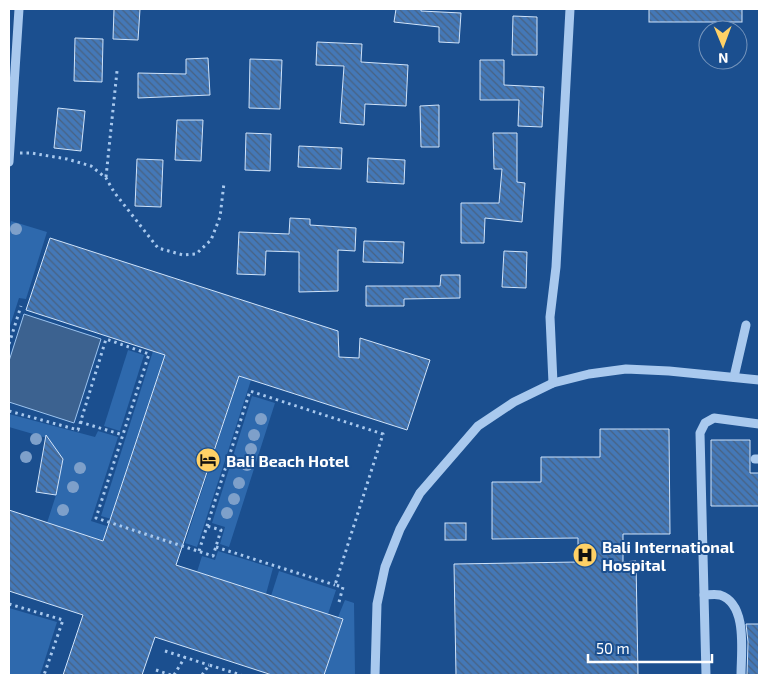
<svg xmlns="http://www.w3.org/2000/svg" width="768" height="684" font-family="'Exo 2',sans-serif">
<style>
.green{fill:#2e69ad}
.water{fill:#3c6290;stroke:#9cc4f0}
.building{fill:url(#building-back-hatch);stroke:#cfe3fa}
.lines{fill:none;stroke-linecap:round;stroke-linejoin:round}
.path{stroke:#a9c9ee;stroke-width:3;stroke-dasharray:2.5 4;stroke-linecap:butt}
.minor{stroke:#a9c9ee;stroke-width:9}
.tree{fill:#7ea0ca}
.labels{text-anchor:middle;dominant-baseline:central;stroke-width:4;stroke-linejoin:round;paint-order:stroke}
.poi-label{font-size:16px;font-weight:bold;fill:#fff;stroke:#1b4f8f;text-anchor:start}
</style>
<defs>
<pattern id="building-back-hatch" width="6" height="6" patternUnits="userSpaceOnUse" patternTransform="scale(1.25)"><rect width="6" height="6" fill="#4478b7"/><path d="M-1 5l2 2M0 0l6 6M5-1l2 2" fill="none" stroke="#486282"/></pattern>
</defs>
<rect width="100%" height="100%" fill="#1b4f8f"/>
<g class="green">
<path d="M11 221 47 232 26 299 19 298 9 329V231Z"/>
<path d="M128 350 144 355 120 431 104 426Z"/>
<path d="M153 351 165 355 111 519 101 516Z"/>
<path d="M239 376 251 380 197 547 185 543Z"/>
<path d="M252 396 275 403 229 547 220 544 225 527 212 523Z"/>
<path d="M9 414 95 437 98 431 118 437 91 521 144 538 139 553 47 523 56 495 63 459 47 438 9 427Z"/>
<path d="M218 551 273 568 266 594 197 572 202 556 215 560Z"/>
<path d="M279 571 336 590 328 614 271 596Z"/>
<path d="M345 600 354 603 355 675H324L343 619 338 617Z"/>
<path d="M9 608 57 622 40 675H9Z"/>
</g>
<path class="water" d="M24 314 101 339 74 423 9 402V361Z"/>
<g class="building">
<path d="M114 9H140L138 40 113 39Z"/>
<path d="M396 9H421V11L461 13 459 43 439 42V27L394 22Z"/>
<rect x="649" y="9" width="93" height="13"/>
<path d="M513 16 537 17V55H512Z"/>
<path d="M75 38 103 39 102 82 74 81Z"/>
<path d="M317 42 362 44 361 62 408 65 406 106 365 104 364 125 340 123 344 66 316 65Z"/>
<path d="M208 58 210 95 138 98V73L186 74V59Z"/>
<path d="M250 59 282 60 280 109 249 108Z"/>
<path d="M480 60H504V85L544 87 542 127 518 126 519 100H480Z"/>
<path d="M439 105V147H421L420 106Z"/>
<path d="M58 108 85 111 81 151 54 148Z"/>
<path d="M177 120H203L201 161 175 160Z"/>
<path d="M246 133 271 134 270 171 245 170Z"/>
<path d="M493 133H517V182L525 183 522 222 485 218 484 243H461V203H499L502 169H494Z"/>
<path d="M299 146 342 148 341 169 298 167Z"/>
<path d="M368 158 405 160 404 184 367 182Z"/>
<path d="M137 159 163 160 161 207 135 206Z"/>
<path d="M290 218 310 219V225L356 228 355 251 338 250V291L299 292V252L266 251 265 275 237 274 239 232 289 234Z"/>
<path d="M50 238 338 331 339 357 359 358 360 338 430 360 407 430 239 376 176 565 343 619 324 675H272L155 637 142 675H63L83 615 9 591V510L103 541 165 355 26 310Z"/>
<path d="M364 241 404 242 403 263 363 262Z"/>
<path d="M504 251 527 252 526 288 502 287Z"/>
<path d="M441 275H460V298L404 299V306H366V286H440Z"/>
<path d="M600 429H669L670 534H623V562L636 561 638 675H456L454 564 578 562V538L492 539V482H541V457H600Z"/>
<path d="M46 435 63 459 56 495 36 492Z"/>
<path d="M711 440H750V473H759V506H711Z"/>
<rect x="445" y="523" width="21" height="17"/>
<path d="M746 624H759V675H747L748 642Z"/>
</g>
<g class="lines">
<g class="path">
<path d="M20 153H31L67 159 91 166 106 178 114 192 158 248 183 255 196 254 211 240 220 217 224 183"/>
<path d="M106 177 117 71"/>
<path d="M9 344 21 306"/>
<path d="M9 411 78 430 106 339 149 354 96 518 213 556 221 530 207 526"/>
<path d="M80 422 123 435"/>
<path d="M216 547 335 585"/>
<path d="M199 551 250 391 383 434 335 585 343 587 339 602"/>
<path d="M9 604 63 620 44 675"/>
<path d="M165 651 209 665"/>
<path d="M156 670 171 675"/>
<path d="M174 675 185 657"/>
<path d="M202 675 209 665 241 675"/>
</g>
<g class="minor">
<path d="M9 162 19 9"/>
<path d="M734 377 746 325"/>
<path d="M553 383 550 317 556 267 570 9"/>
<path d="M755 459H759"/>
<path d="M704 595C708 595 715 594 720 595 748 604 741 652 741 675"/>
<path d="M375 675 377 604 385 567 400 529 420 493 478 426 514 402 553 383 589 374 626 369 669 371 759 380"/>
<path d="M706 675 700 433 705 423 714 418 759 424"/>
</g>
</g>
<g class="tree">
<circle cx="16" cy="229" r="6"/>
<circle cx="261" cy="419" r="6"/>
<circle cx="254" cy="435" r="6"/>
<circle cx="36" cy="439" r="6"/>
<circle cx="251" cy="449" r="6"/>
<circle cx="26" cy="457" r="6"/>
<circle cx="247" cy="465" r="6"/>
<circle cx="80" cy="468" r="6"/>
<circle cx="239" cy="483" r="6"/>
<circle cx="73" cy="487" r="6"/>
<circle cx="234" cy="499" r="6"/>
<circle cx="63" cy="510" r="6"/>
<circle cx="227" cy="513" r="6"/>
</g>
<defs>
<symbol id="hotel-disc" viewBox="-11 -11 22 22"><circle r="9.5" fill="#ffd166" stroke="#1b4f8f"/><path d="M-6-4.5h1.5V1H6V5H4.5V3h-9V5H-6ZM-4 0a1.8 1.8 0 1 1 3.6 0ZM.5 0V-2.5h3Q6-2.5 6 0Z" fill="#111"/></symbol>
<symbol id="hospital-disc" viewBox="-11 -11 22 22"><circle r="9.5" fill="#ffd166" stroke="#1b4f8f"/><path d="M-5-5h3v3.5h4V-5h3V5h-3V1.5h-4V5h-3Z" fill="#111"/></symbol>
</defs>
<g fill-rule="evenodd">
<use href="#hotel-disc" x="194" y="446" width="28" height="28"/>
<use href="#hospital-disc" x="571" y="541" width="28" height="28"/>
</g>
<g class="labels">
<g class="poi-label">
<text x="226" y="460">Bali Beach Hotel</text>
<text x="602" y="546">Bali International<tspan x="602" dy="18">Hospital</tspan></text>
</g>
</g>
<rect width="768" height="684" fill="none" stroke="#ffffff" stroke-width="20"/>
<g transform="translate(723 45) rotate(179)"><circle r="24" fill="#1b4f8f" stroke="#7695bc"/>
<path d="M0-4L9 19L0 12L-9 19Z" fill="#ffd166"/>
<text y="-8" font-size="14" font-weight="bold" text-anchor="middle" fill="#ffffff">N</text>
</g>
<path d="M588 654v8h124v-8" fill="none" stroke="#ffffff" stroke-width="2.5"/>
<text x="596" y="654" font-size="15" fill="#ffffff" stroke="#1b4f8f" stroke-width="4" paint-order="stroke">50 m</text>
</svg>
